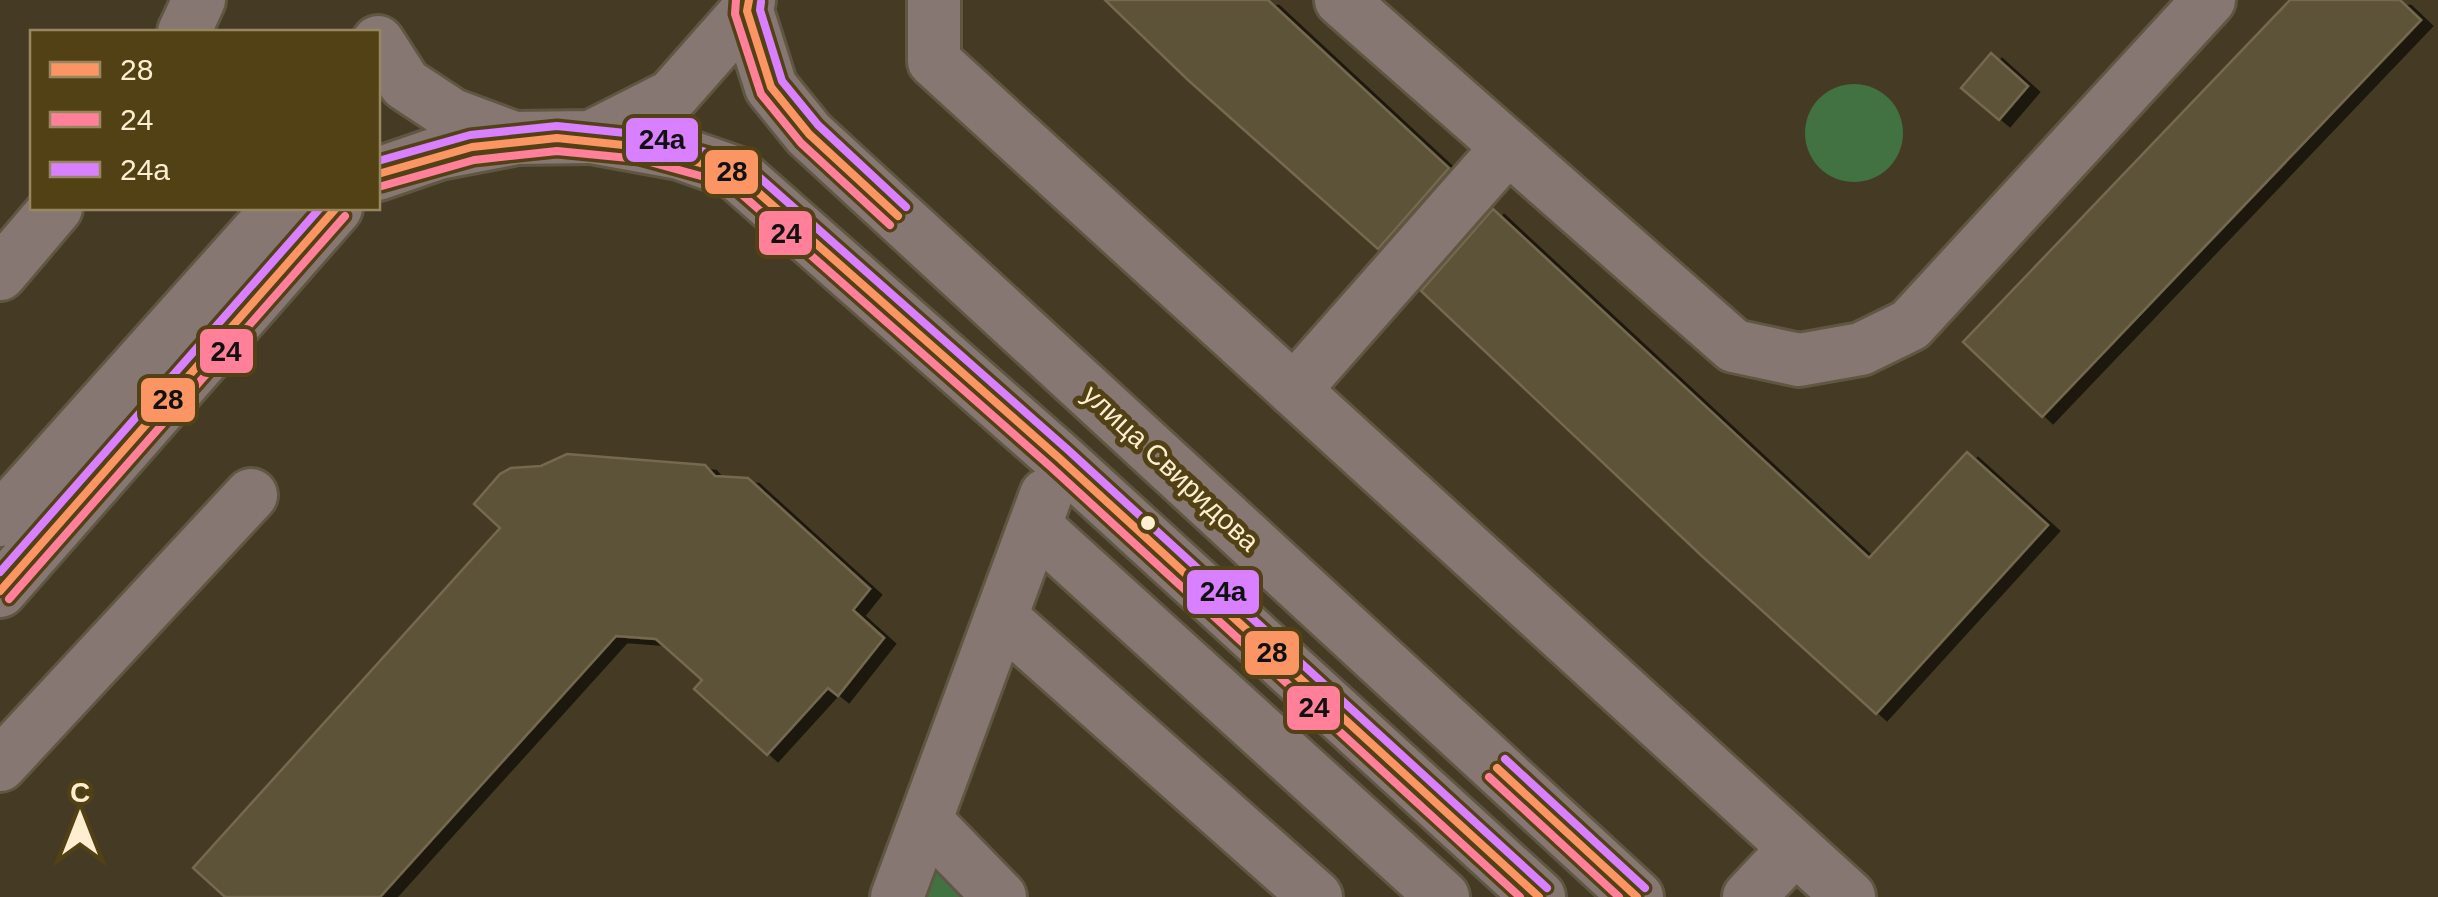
<svg xmlns="http://www.w3.org/2000/svg" width="2438" height="897" font-family="Arial,sans-serif">
<style>
.green{fill:#427142}
.building{fill:#5d5237;stroke:#74694f;stroke-width:2.5;filter:url(#shadow)}
.lines{fill:none;stroke-linecap:round;stroke-linejoin:round}
.minor-casing{stroke:#605742;stroke-width:58}
.minor{stroke:#867772;stroke-width:52}
.bus-1-casing{stroke:#534116;stroke-width:15}
.bus-2-casing{stroke:#534116;stroke-width:15}
.bus-3-casing{stroke:#534116;stroke-width:15}
.bus-1{stroke:#fb9564;stroke-width:8}
.bus-2{stroke:#ff8098;stroke-width:8}
.bus-3{stroke:#d880ff;stroke-width:8}
.bus-dot{fill:#feefd1;stroke:#534116;stroke-width:4}
.labels{text-anchor:middle;dominant-baseline:central;stroke-width:10;stroke-linejoin:round;paint-order:stroke}
.street-label{font-size:28px;fill:#feefd1;stroke:#534116}
.line-badge{stroke:#534116;stroke-width:4}
.pale-badge-label{font-size:28px;text-anchor:middle;font-weight:bold;fill:#111}
</style>
<defs>
<filter id="shadow"><feDropShadow dx="11" dy="6" stdDeviation="0" flood-color="#0009"/></filter>
</defs>
<rect width="100%" height="100%" fill="#453b24"/>
<g class="green">
<circle cx="1854" cy="133" r="49"/>
<path d="M936 864 965 897H924Z"/>
</g>
<g class="building">
<path d="M1105 0H1268L1449 168 1378 249 1188 80Z"/>
<path d="M2290 0H2400L2421 20 2042 417 1963 342Z"/>
<path d="M1991 53 2028 86 1999 120 1961 88Z"/>
<path d="M1493 209 1869 558 1967 452 2048 525 1876 714 1704 558 1421 291Z"/>
<path d="M567 454 705 465 715 476 748 478 870 589 853 610 884 638 838 696 828 688 767 755 694 689 702 680 656 639 616 636 380 897H225L193 868 500 528 474 504 500 474 511 468 541 466Z"/>
</g>
<g class="lines">
<defs>
<g id="minor">
<path d="M934 0V61L1849 897"/>
<path d="M1341 0 1734 346 1799 360 1861 349 1910 325 2209 0"/>
<path d="M747 11 771 87 809 134 1637 897"/>
<path d="M184 32 199 0"/>
<path d="M378 42 405 84 452 115 514 138 591 137 672 96 747 11 749 0"/>
<path d="M591 137 679 153 736 173 1059 458 1539 897"/>
<path d="M378 174 439 153 512 139"/>
<path d="M0 274 56 208"/>
<path d="M1294 390 1508 147"/>
<path d="M0 520 279 208"/>
<path d="M1035 526 1443 897"/>
<path d="M0 591 336 208"/>
<path d="M1003 619 1316 897"/>
<path d="M0 765 251 495"/>
<path d="M926 821 1000 897"/>
<path d="M897 897 1046 495"/>
<path d="M1749 897 1795 848"/>
</g>
</defs>
<use href="#minor" class="minor-casing"/>
<use href="#minor" class="minor"/>
<defs>
<g id="bus-1">
<path d="M749 0 747 11 771 87 809 134 898 216"/>
<path d="M378 174 472 147 557 138 642 147 736 173 1059 458 1539 897"/>
<path d="M0 591 336 208"/>
<path d="M1497 768 1637 897"/>
</g>
<g id="bus-2">
<path d="M736 0 735 14 761 94 801 143 890 225"/>
<path d="M382 186 474 160 557 151 639 159 730 184 1051 467 1520 897"/>
<path d="M9 599 345 216"/>
<path d="M1489 777 1619 897"/>
</g>
<g id="bus-3">
<path d="M761 2 760 10 782 81 818 125 906 207"/>
<path d="M378 161 470 135 557 126 645 135 742 162 1067 449 1547 888"/>
<path d="M0 572 320 208"/>
<path d="M1505 759 1645 888"/>
</g>
</defs>
<use href="#bus-1" class="bus-1-casing"/>
<use href="#bus-2" class="bus-2-casing"/>
<use href="#bus-3" class="bus-3-casing"/>
<use href="#bus-1" class="bus-1"/>
<use href="#bus-2" class="bus-2"/>
<use href="#bus-3" class="bus-3"/>
</g>
<circle class="bus-dot" cx="1148" cy="523" r="9"/>
<g class="labels">
<g class="street-label">
<text transform="translate(1171 468) rotate(43)">улица Свиридова</text>
</g>
</g>
<g class="line-badge">
<rect x="624" y="116" width="76" height="48" rx="10" fill="#d880ff"/>
<rect x="703" y="148" width="57" height="48" rx="10" fill="#fb9564"/>
<rect x="757" y="209" width="57" height="48" rx="10" fill="#ff8098"/>
<rect x="198" y="327" width="57" height="48" rx="10" fill="#ff8098"/>
<rect x="139" y="376" width="58" height="48" rx="10" fill="#fb9564"/>
<rect x="1185" y="568" width="76" height="48" rx="10" fill="#d880ff"/>
<rect x="1243" y="629" width="58" height="48" rx="10" fill="#fb9564"/>
<rect x="1285" y="684" width="57" height="48" rx="10" fill="#ff8098"/>
</g>
<g class="pale-badge-label">
<text x="662" y="149">24a</text>
<text x="732" y="181">28</text>
<text x="786" y="243">24</text>
<text x="226" y="361">24</text>
<text x="168" y="409">28</text>
<text x="1223" y="601">24a</text>
<text x="1272" y="662">28</text>
<text x="1314" y="717">24</text>
</g>
<rect x="30" y="30" width="350" height="180" fill="#534116" stroke="#978761" stroke-width="2.5"/>
<rect x="50" y="62" width="50" height="15" fill="#fb9564" stroke="#978761" stroke-width="2.5"/>
<text x="120" y="80" font-size="30" fill="#feefd1">28</text>
<rect x="50" y="112" width="50" height="15" fill="#ff8098" stroke="#978761" stroke-width="2.5"/>
<text x="120" y="130" font-size="30" fill="#feefd1">24</text>
<rect x="50" y="162" width="50" height="15" fill="#d880ff" stroke="#978761" stroke-width="2.5"/>
<text x="120" y="180" font-size="30" fill="#feefd1">24a</text>
<g transform="translate(80 817)" stroke="#534116" stroke-width="8" paint-order="stroke">
<path d="M0-8L18 38L0 25L-18 38Z" fill="#feefd1"/>
<text y="-15" font-size="28" font-weight="bold" text-anchor="middle" fill="#feefd1">С</text>
</g>
</svg>
